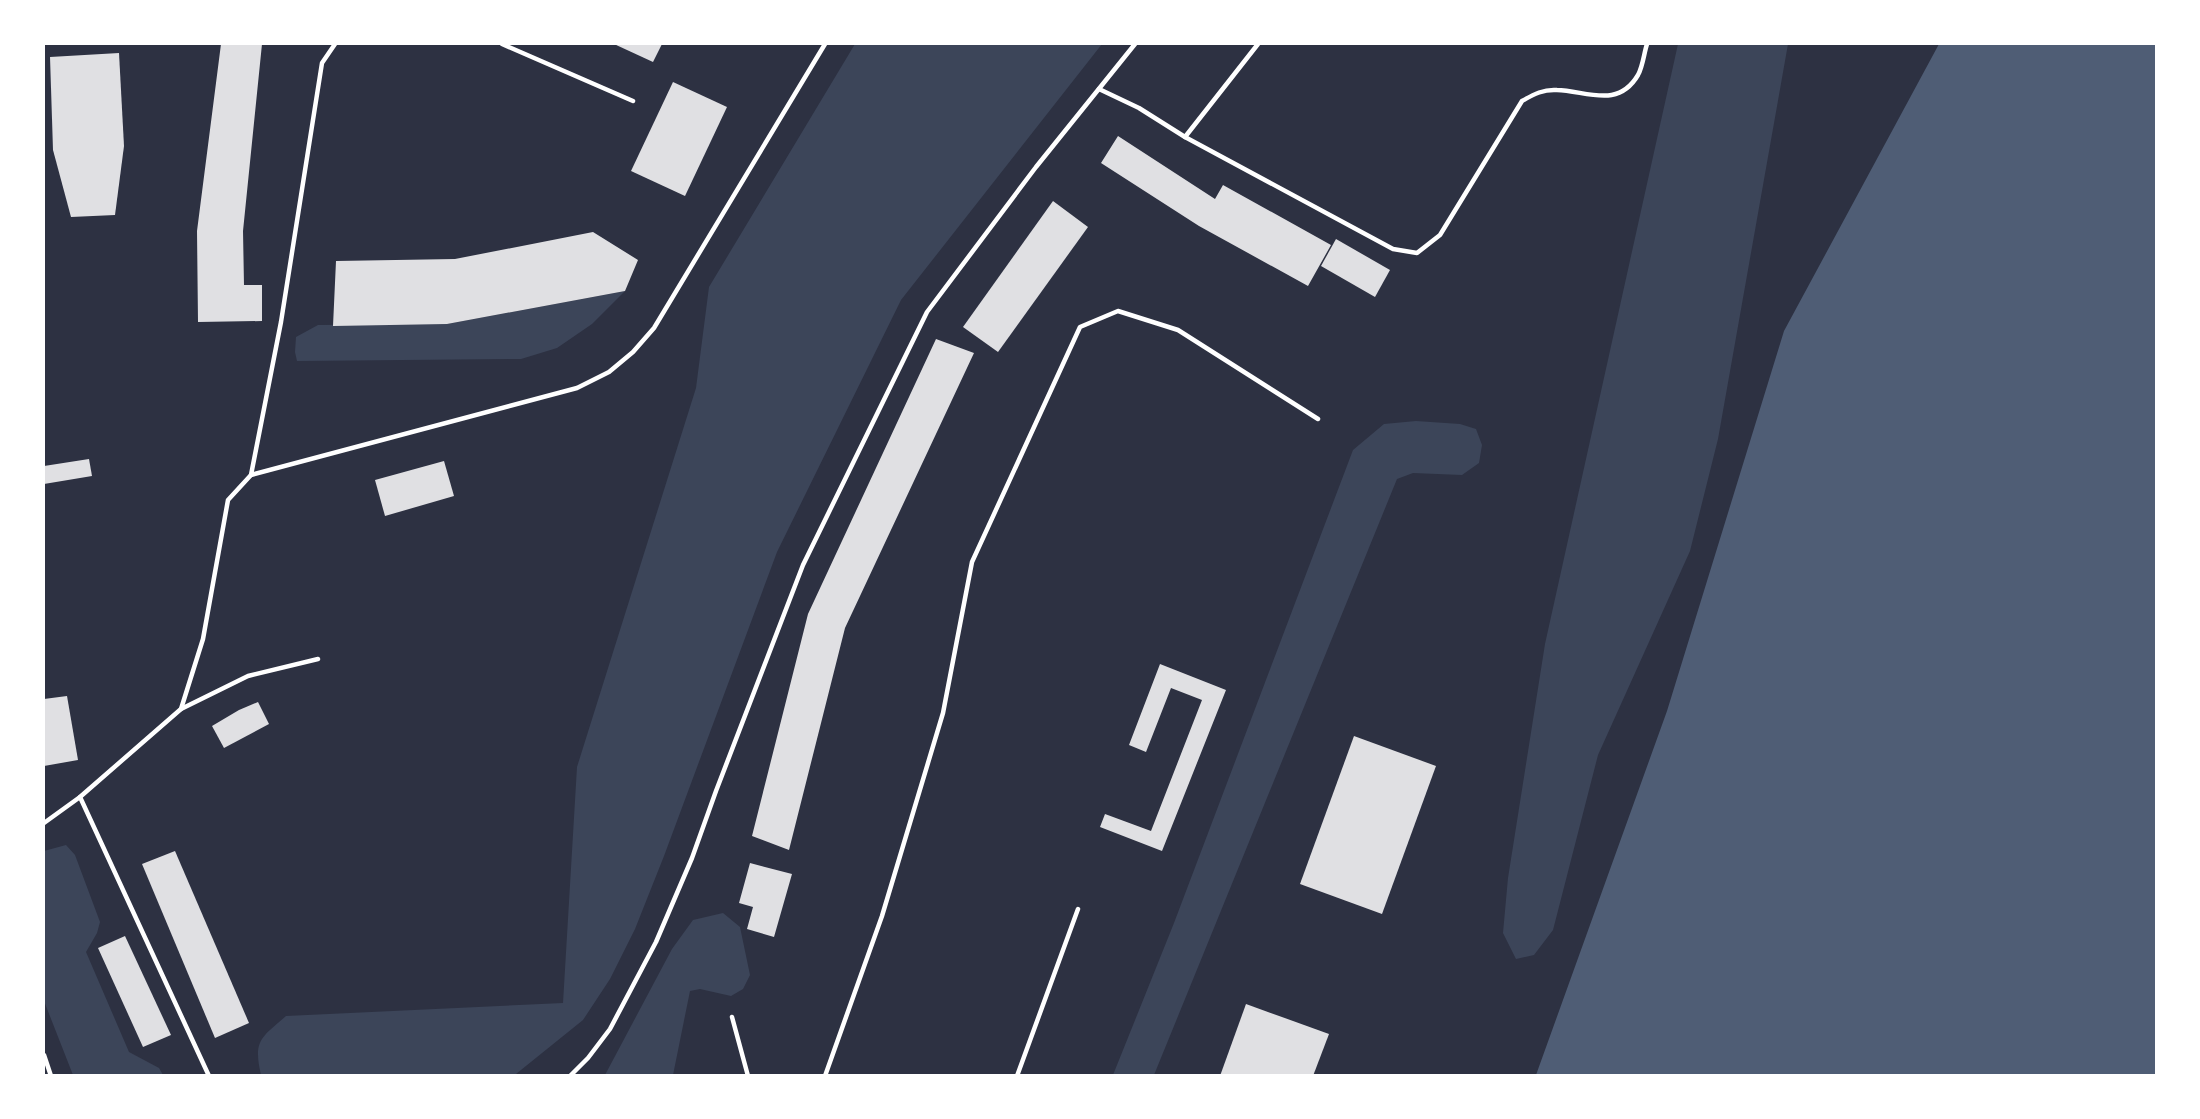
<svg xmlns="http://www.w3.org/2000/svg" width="2200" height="1119" font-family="Lato,sans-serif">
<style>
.green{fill:#3c4559}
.water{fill:#4f5d75}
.building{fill:#e0e0e3}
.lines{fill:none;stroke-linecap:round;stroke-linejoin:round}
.service{stroke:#fff;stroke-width:4.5}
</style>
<rect width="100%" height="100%" fill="#2d3142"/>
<g class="green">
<path d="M855 44H1102L901 300 777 552 664 856 635 929 610 979 583 1020 516 1074 510 1075H261C253 1040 261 1038 286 1016L563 1003 577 767 696 388 709 287Z"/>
<path d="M1678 44H1788L1718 439 1690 551 1598 755 1553 930 1534 955 1516 959 1503 933 1508 878 1545 644Z"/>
<path d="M625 291 592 324 557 348 521 359 297 361 295 352 296 337 318 325 447 324Z"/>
<path d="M1416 421 1460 424 1476 429 1482 445 1479 463 1462 475 1413 473 1397 479 1154 1075H1113L1174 923 1353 450 1384 424Z"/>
<path d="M66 845 75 855 100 922 97 933 86 952 129 1052 159 1068 163 1075H73L44 1001V851Z"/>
<path d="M723 913 740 927 750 975 743 989 731 996 700 989 690 991 673 1075H605L672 949 693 920Z"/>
</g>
<path class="water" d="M1939 44H2156V1075H1536L1667 711 1784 331Z"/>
<g class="building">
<path d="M221 44H262L243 231 244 285H262V321L198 322 197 231Z"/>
<path d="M614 44H662L653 62Z"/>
<path d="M119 53 124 146 115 215 71 217 53 150 50 57Z"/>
<path d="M673 82 727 107 685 196 631 171Z"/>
<path d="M1118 136 1215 199 1223 185 1331 245 1308 286 1199 226 1101 163Z"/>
<path d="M1053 201 1088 227 998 352 963 327Z"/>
<path d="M593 232 638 260 625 291 447 324 333 326 336 261 455 259Z"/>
<path d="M1336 239 1390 270 1375 297 1321 266Z"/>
<path d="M936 339 974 353 845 628 789 850 752 836 808 614Z"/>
<path d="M89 459 92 476 44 484V466Z"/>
<path d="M444 461 454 496 385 516 375 480Z"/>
<path d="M1160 664 1226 690 1162 851 1100 827 1105 814 1151 831 1202 700 1171 688 1146 752 1129 745Z"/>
<path d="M67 696 78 760 44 766V699Z"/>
<path d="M258 702 269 724 224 748 212 726 239 710Z"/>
<path d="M1354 736 1436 766 1382 914 1300 884Z"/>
<path d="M175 851 249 1023 215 1038 142 864Z"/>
<path d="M750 863 792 874 774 937 747 929 753 907 739 903Z"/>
<path d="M125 936 171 1035 143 1047 98 948Z"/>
<path d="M1246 1004 1329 1034 1313 1076H1220Z"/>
</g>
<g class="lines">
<g class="service">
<path d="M502 44 633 101"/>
<path d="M1099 89 1139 108 1185 137 1393 249 1417 253 1440 235 1522 101C1534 94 1544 89 1557 90 1587 91 1618 109 1638 75 1643 66 1644 53 1647 44"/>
<path d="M1185 137 1258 44"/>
<path d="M251 475 577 388 609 372 633 352 654 328 825 44"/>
<path d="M181 709 248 676 318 659"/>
<path d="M80 797 209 1076"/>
<path d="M44 823 80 797 181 709 203 639 228 500 251 475 281 322 322 63 335 44"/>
<path d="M732 1017 748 1076"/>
<path d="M44 1055 51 1076"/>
<path d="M570 1076 588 1058 610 1029 656 942 692 858 716 791 803 565 927 312 1036 167 1135 44"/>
<path d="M825 1076 882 916 943 713 972 562 1080 327 1118 311 1178 330 1318 419"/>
<path d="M1017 1076 1078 909"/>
</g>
</g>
<rect width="2200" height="1119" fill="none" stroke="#ffffff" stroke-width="90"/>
</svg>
